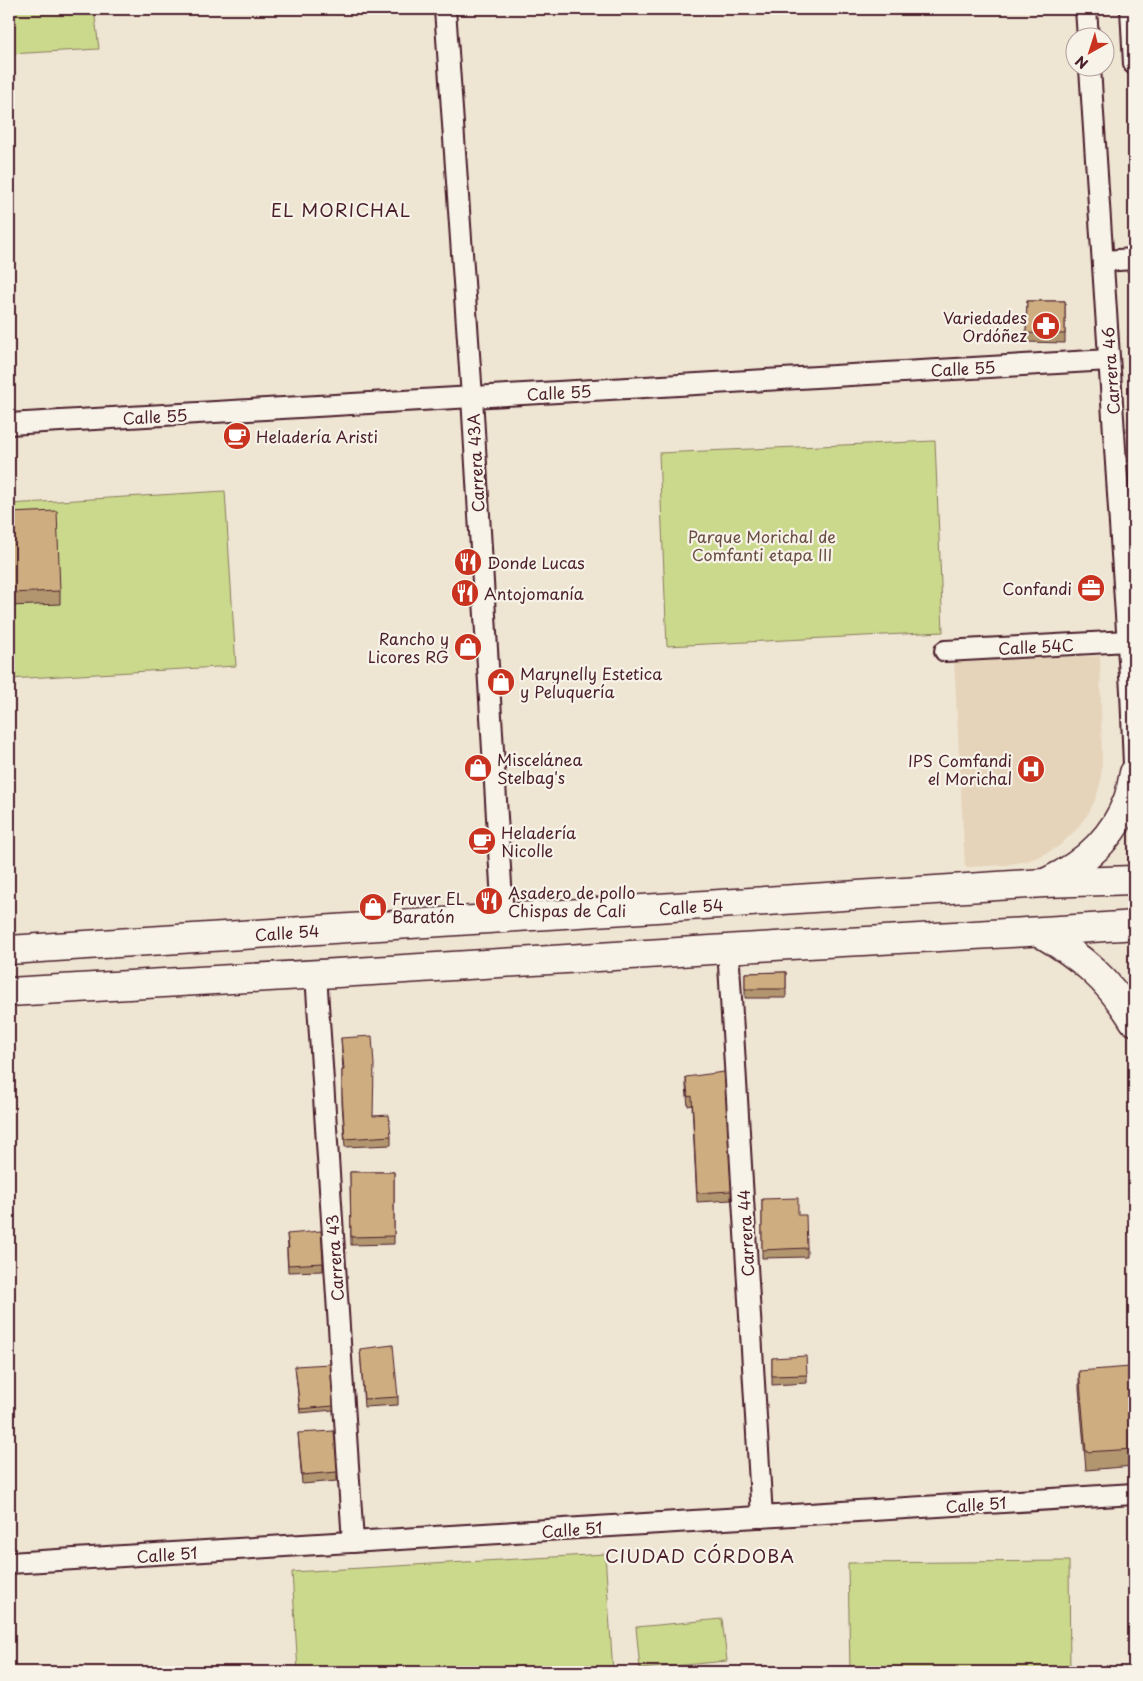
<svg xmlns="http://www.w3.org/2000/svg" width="1143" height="1681" font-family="'Playpen Sans',sans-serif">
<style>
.built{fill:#e5d4ba}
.green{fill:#cbd98d;stroke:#8a7c5c}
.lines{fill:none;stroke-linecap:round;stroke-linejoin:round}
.street-casing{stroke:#4a1f2b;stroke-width:24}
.secondary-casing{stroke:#4a1f2b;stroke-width:31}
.street{stroke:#f7f3e8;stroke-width:20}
.secondary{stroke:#f7f3e8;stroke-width:28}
.wall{fill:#b1966f;stroke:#4a1f2b}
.building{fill:#ceae81;stroke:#4a1f2b}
.labels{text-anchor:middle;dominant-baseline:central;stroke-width:4.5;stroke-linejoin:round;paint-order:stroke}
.poi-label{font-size:16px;fill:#4a1f2b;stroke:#f7f3e8;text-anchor:start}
.street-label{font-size:16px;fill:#4a1f2b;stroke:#f7f3e8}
.park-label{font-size:16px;fill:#6a4e44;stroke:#f7f3e8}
.neighbourhood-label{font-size:18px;letter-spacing:1px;fill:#4a1f2b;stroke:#f7f3e8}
</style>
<rect width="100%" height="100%" fill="#efe5d3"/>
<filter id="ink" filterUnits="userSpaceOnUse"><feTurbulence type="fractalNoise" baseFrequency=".02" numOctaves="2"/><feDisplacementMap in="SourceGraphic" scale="10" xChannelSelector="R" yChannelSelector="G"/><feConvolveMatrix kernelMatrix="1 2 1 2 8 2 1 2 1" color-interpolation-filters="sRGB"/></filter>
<g filter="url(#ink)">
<path class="built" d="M1100 656 1102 758 1101 780 1096 798 1088 814 1075 831 1059 846 1043 855 1027 861 1006 865 965 867 954 660Z"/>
<g class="green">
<path d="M9 9H94L99 49 9 54Z"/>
<path d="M935 441 943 632 667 646 659 453Z"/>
<path d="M225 491 236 666 9 679V504Z"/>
<path d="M605 1554 613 1672H298L292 1572Z"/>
<path d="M1069 1561 1070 1672H850L848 1563Z"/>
<path d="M722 1619 727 1661 640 1669 636 1627Z"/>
</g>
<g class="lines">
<defs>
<g id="street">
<path d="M445 9 472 397 503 918"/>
<path d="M1086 9 1088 38"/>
<path d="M1131 9 1134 64"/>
<path d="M1090 68 1131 691 1134 765"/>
<path d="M1103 261 1134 259"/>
<path d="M9 424 1109 360"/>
<path d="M945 651 1128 641"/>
<path d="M728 948 762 1517"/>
<path d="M316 974 353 1542"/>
<path d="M9 1563 1134 1494"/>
</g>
<g id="secondary">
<path d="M1049 881C1084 864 1114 837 1128 799 1131 791 1132 782 1134 773"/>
<path d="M1039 932C1082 957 1108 979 1134 1021"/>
<path d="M9 950 1044 883 1134 880"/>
<path d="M9 992C248 979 488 964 727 949 863 940 999 935 1134 925"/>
</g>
</defs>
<use href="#street" class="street-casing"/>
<use href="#secondary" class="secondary-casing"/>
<use href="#street" class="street"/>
<use href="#secondary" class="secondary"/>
</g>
<g class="wall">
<path d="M1027 301H1065V343L1026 342Z"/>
<path d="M9 513 60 591V604L9 606Z"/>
<path d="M786 972V998H745V973Z"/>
<path d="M341 1038 373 1116 391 1136V1145L345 1147 342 1103V1070H343Z"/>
<path d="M686 1077 731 1191V1200L697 1202 692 1105 688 1106 686 1086Z"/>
<path d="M350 1172H394V1244L351 1245Z"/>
<path d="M762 1199 798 1215 807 1248V1257L762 1258Z"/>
<path d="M287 1234 323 1263V1271L288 1272 287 1255V1248H288Z"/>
<path d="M360 1349 398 1397V1405L364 1407Z"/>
<path d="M772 1358 807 1375V1383L772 1385Z"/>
<path d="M295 1366 333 1406V1410L300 1413Z"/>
<path d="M1079 1371 1134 1418V1466L1086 1470 1079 1388Z"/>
<path d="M298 1433 337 1472V1481L302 1484Z"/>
</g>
<g class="building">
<path d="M1027 301H1065V334L1026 333Z"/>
<path d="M57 511 60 591 9 593V513Z"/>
<path d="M786 972V989H745V973Z"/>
<path d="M372 1036 374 1065 373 1116 389 1115 391 1136 345 1139 342 1094V1070H344L341 1038Z"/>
<path d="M724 1072 731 1191 697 1193 692 1096 688 1097 686 1077Z"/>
<path d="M350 1172H394V1236L351 1237Z"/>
<path d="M798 1198V1215H806L807 1248 762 1250V1199Z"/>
<path d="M321 1231 323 1263 288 1265 287 1248H289L287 1234Z"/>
<path d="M393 1345 398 1397 364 1399 360 1349Z"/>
<path d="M806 1356 807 1375 772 1376V1358Z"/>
<path d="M330 1364 333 1406 300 1409 295 1366Z"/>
<path d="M1130 1367 1134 1418V1449L1086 1452 1079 1371Z"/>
<path d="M334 1431 337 1472 302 1475 298 1433Z"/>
</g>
</g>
<defs>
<symbol id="pharmacy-disc" viewBox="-11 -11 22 22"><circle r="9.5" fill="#c8321e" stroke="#f7f3e8"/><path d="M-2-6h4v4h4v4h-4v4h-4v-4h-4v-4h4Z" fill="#fff"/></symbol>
<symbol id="cafe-disc" viewBox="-11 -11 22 22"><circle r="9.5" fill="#c8321e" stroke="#f7f3e8"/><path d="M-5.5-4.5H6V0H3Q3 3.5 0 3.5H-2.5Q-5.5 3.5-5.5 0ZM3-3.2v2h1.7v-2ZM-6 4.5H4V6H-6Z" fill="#fff"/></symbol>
<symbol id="restaurant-disc" viewBox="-11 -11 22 22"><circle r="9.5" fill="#c8321e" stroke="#f7f3e8"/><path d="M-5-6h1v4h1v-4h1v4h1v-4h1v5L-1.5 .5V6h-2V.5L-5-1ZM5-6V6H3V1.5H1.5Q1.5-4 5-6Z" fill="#fff"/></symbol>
<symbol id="office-disc" viewBox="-11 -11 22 22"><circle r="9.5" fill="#c8321e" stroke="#f7f3e8"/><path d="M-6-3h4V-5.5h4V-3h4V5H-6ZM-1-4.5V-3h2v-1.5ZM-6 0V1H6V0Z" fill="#fff"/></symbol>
<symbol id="shop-disc" viewBox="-11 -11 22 22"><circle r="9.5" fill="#c8321e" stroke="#f7f3e8"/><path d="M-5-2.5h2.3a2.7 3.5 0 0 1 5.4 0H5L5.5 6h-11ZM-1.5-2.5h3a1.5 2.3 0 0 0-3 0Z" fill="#fff"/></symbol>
<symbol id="hospital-disc" viewBox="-11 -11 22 22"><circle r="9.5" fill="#c8321e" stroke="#f7f3e8"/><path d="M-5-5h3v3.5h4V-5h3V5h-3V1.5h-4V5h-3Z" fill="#fff"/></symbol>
</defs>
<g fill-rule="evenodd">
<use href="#pharmacy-disc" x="1030" y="310" width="32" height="32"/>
<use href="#cafe-disc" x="221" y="420" width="32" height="32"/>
<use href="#restaurant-disc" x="452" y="546" width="32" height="32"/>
<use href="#office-disc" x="1075" y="572" width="32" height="32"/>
<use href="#restaurant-disc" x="449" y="577" width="32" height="32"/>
<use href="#shop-disc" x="452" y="631" width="32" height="32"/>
<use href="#shop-disc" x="485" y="666" width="32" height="32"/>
<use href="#shop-disc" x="462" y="752" width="32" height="32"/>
<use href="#hospital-disc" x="1015" y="753" width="32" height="32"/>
<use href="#cafe-disc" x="466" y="825" width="32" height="32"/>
<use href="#restaurant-disc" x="473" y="885" width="32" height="32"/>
<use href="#shop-disc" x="357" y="891" width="32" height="32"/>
</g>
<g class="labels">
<g class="poi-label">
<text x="1027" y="317" text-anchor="end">Variedades<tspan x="1027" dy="18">Ordóñez</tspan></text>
<text x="256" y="436">Heladería Aristi</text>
<text x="487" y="562">Donde Lucas</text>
<text x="1072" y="588" text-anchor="end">Confandi</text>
<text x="484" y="593">Antojomanía</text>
<text x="449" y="638" text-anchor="end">Rancho y<tspan x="449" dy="18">Licores RG</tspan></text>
<text x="520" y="673">Marynelly Estetica<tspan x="520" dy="18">y Peluquería</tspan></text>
<text x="497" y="759">Miscelánea<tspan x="497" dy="18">Stelbag's</tspan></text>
<text x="1012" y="760" text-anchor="end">IPS Comfandi<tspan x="1012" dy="18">el Morichal</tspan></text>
<text x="501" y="832">Heladería<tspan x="501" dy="18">Nicolle</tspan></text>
<text x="508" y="892">Asadero de pollo<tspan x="508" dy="18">Chispas de Cali</tspan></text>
<text x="392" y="898">Fruver EL<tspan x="392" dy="18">Baratón</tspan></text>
</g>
<g class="street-label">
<text transform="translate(963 368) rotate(-3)">Calle 55</text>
<text transform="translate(1110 371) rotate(-94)">Carrera 46</text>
<text transform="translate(559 392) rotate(-3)">Calle 55</text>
<text transform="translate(155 416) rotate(-3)">Calle 55</text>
<text transform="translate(475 463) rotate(-93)">Carrera 43A</text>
<text transform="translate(1036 646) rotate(-3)">Calle 54C</text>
<text transform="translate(691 906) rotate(-4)">Calle 54</text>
<text transform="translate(287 932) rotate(-4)">Calle 54</text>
<text transform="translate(745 1233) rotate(-93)">Carrera 44</text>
<text transform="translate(334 1258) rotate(-94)">Carrera 43</text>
<text transform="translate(976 1504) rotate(-4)">Calle 51</text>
<text transform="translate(572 1529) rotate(-4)">Calle 51</text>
<text transform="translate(167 1554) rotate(-4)">Calle 51</text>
</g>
<g class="park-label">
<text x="762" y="536">Parque Morichal de<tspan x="762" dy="18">Comfanti etapa III</tspan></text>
</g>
<g class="neighbourhood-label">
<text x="341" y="209">EL MORICHAL</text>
<text x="700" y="1555">CIUDAD CÓRDOBA</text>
</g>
</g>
<rect width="1143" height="1681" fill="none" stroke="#f7f3e8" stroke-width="30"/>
<rect x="15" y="15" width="1113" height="1651" fill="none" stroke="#4a1f2b" stroke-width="2" filter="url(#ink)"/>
<g transform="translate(1090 52) rotate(219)"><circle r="24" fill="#f7f3e8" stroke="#b29e9c"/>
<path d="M0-4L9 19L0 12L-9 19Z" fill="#c8321e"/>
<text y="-8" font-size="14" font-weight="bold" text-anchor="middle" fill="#4a1f2b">N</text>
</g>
</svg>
